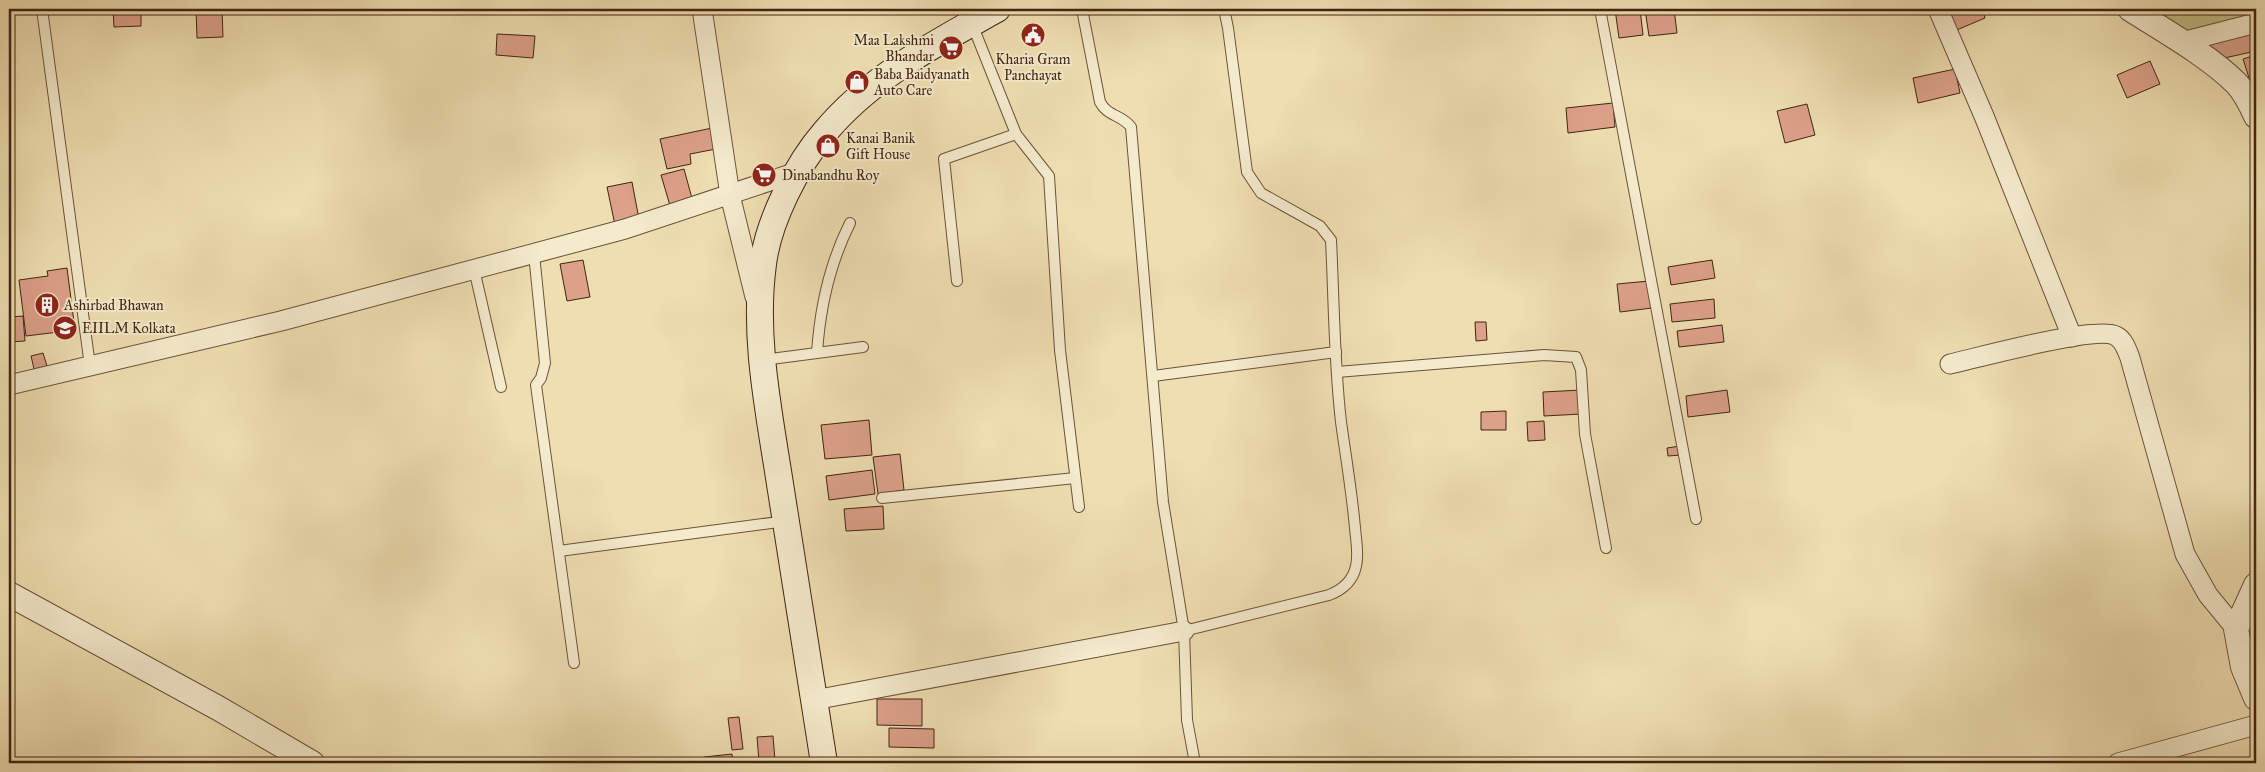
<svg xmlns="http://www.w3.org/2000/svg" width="2265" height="772" font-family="'IM FELL Great Primer',serif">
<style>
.green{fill:#c1bf86;stroke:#82724c}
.building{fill:#dca189;stroke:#422412}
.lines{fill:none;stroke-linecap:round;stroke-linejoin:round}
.service-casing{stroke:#6d523a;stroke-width:12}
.minor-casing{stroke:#6d523a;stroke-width:21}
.tertiary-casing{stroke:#6d523a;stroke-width:26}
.secondary-casing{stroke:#422412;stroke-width:28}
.service{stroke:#f4eacc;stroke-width:10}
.minor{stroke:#f4eacc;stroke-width:19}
.tertiary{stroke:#f4eacc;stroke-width:24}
.secondary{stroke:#f4eacc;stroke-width:26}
.labels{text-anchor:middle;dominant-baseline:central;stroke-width:4;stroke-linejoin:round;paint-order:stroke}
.poi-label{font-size:14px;fill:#422412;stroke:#f4eacc;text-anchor:start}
</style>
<rect width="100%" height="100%" fill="#eedeb1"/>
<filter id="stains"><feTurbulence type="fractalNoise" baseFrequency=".004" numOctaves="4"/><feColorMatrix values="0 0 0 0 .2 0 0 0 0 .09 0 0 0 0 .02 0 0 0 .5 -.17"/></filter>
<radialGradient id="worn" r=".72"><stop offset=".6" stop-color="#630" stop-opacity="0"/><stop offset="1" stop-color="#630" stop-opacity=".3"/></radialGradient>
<path class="green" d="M2141 9H2256V16L2182 39Z"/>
<g class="building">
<path d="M113 9H141V26L114 27Z"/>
<path d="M196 9H222L223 37 197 38Z"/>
<path d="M1615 9H1640L1643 35 1619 38Z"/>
<path d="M1645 9H1674L1677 33 1649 36Z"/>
<path d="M1943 9H1982L1985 18 1952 32Z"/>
<path d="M2256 29V51L2220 59 2218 51 2209 52 2206 39Z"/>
<path d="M497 34 535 36 533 58 496 55Z"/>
<path d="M2256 55V80L2250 81 2243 59Z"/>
<path d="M2150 61 2160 84 2127 98 2117 75Z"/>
<path d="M1955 69 1960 93 1918 103 1913 78Z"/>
<path d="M1613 103 1615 127 1568 133 1566 108Z"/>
<path d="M1807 104 1815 135 1785 143 1777 111Z"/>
<path d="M712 128 716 149 690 154 691 164 667 169 660 139Z"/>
<path d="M684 169 693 202 671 209 661 175Z"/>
<path d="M632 182 639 219 615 225 607 187Z"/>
<path d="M583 260 590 297 567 301 560 264Z"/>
<path d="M1712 260 1715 278 1671 285 1668 267Z"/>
<path d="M67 268 75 330 26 336 19 280 48 276 47 271Z"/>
<path d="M1649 281 1652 308 1620 312 1617 284Z"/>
<path d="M1714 299 1715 318 1672 322 1670 304Z"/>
<path d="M23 316 25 341 9 342V317Z"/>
<path d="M1475 322H1486L1487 340 1476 341Z"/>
<path d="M1722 325 1724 342 1679 347 1677 331Z"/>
<path d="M43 353 47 366 34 369 31 356Z"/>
<path d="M1581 390 1582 414 1544 416 1543 392Z"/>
<path d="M1727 390 1730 412 1688 417 1686 396Z"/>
<path d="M1506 411V430H1481V412Z"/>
<path d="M869 420 872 455 825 459 821 425Z"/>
<path d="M1544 421 1545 440 1528 441 1527 422Z"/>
<path d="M1680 446 1681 455 1668 456 1667 448Z"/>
<path d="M900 454 904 490 878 494 873 457Z"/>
<path d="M872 470 875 494 829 500 826 476Z"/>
<path d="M883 506 884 529 846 531 844 509Z"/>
<path d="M877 699H922V726L877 725Z"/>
<path d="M739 717 743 749 732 750 728 718Z"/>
<path d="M889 728 934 729V748L889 747Z"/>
<path d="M773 736 775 760 759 762 757 737Z"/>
<path d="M732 754 733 763H705L704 757Z"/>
</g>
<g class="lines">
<defs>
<g id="service">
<path d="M42 9 90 366"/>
<path d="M1082 9 1100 102C1107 116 1122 115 1131 127L1163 502 1184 631 1187 720 1195 763"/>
<path d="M1600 9 1696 519"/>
<path d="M972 24 1016 134 1049 176 1060 350 1079 507"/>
<path d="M534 254 545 363 541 378 536 385 574 663"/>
<path d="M474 269 501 387"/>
<path d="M957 281 944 159 1016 134"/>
<path d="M817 353C820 307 829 265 850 223"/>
<path d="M763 360 863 347"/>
<path d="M1337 372 1544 355 1576 357 1581 370 1585 434 1606 548"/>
<path d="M1153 376 1336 352"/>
<path d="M882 498 1075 478"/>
<path d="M559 551 786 521"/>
<path d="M1184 631 1329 595C1342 590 1353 581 1356 566 1359 554 1356 540 1355 528 1352 493 1346 458 1341 422 1334 362 1334 300 1331 240L1320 226 1261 193 1247 172 1228 28 1224 9"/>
</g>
<g id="minor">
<path d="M702 9 730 195 755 297"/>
<path d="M1938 9 1984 116 2072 337"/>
<path d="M2182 42 2256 23"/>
<path d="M1950 364C1977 358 2097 325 2116 336 2124 340 2127 350 2130 358L2185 554 2208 595 2236 629"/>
<path d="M9 385 281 321 625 229 797 172"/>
<path d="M814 700 1184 631"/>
<path d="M2118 763 2256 725"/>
</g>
<g id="tertiary">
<path d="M2130 9C2163 30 2209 56 2236 83 2245 92 2251 105 2256 116"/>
<path d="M2256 585 2236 629 2243 667 2256 698"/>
<path d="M9 594 218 708 312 763"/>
</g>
<path id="secondary" d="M824 763C809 670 795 577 780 484 769 412 753 337 763 264 768 222 797 164 825 132 871 77 936 43 997 9"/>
</defs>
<use href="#service" class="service-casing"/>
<use href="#minor" class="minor-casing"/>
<use href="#tertiary" class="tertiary-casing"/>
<use href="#secondary" class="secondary-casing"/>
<use href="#service" class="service"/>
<use href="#minor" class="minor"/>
<use href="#tertiary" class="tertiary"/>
<use href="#secondary" class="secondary"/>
</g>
<defs>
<symbol id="civic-disc" viewBox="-11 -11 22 22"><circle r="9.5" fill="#8f2418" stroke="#f4eacc"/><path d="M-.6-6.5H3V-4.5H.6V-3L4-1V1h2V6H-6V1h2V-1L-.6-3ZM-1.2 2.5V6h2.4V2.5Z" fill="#fff"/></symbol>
<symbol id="supermarket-disc" viewBox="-11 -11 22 22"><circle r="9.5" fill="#8f2418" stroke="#f4eacc"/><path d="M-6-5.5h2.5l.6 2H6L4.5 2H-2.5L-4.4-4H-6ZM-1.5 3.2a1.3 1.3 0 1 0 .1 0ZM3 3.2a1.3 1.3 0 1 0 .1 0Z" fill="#fff"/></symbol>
<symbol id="shop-disc" viewBox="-11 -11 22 22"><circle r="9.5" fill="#8f2418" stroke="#f4eacc"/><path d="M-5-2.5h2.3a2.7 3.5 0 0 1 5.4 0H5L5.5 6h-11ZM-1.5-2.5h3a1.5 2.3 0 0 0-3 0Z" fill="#fff"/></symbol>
<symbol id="building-disc" viewBox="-11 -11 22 22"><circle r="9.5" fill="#8f2418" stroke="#f4eacc"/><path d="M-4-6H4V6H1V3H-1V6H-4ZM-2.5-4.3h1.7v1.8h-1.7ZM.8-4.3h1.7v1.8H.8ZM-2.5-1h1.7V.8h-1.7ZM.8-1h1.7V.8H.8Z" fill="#fff"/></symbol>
<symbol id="university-disc" viewBox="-11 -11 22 22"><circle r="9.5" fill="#8f2418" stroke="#f4eacc"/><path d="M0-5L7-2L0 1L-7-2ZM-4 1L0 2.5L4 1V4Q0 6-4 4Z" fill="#fff"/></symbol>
</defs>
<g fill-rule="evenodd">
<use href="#civic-disc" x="1019" y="21" width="28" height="28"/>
<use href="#supermarket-disc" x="937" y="34" width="28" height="28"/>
<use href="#shop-disc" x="843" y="68" width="28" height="28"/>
<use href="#shop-disc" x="814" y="132" width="28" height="28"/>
<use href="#supermarket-disc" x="750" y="161" width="28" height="28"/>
<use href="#building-disc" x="33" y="291" width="28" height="28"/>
<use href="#university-disc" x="51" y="314" width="28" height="28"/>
</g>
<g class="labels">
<g class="poi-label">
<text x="934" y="40" text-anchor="end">Maa Lakshmi<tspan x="934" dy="16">Bhandar</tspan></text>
<text x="1033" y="59" text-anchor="middle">Kharia Gram<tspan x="1033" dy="16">Panchayat</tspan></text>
<text x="874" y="74">Baba Baidyanath<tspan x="874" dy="16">Auto Care</tspan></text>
<text x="846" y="138">Kanai Banik<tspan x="846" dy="16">Gift House</tspan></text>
<text x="782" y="175">Dinabandhu Roy</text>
<text x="64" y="305">Ashirbad Bhawan</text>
<text x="82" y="328">EIILM Kolkata</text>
</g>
</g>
<rect width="2265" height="772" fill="none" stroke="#eedeb1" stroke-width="30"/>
<rect x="10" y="10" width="2245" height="752" fill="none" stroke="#422412" stroke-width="2.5"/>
<rect x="15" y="15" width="2235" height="742" fill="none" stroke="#422412"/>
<rect width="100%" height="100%" filter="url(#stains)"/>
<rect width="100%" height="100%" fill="url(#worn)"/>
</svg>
